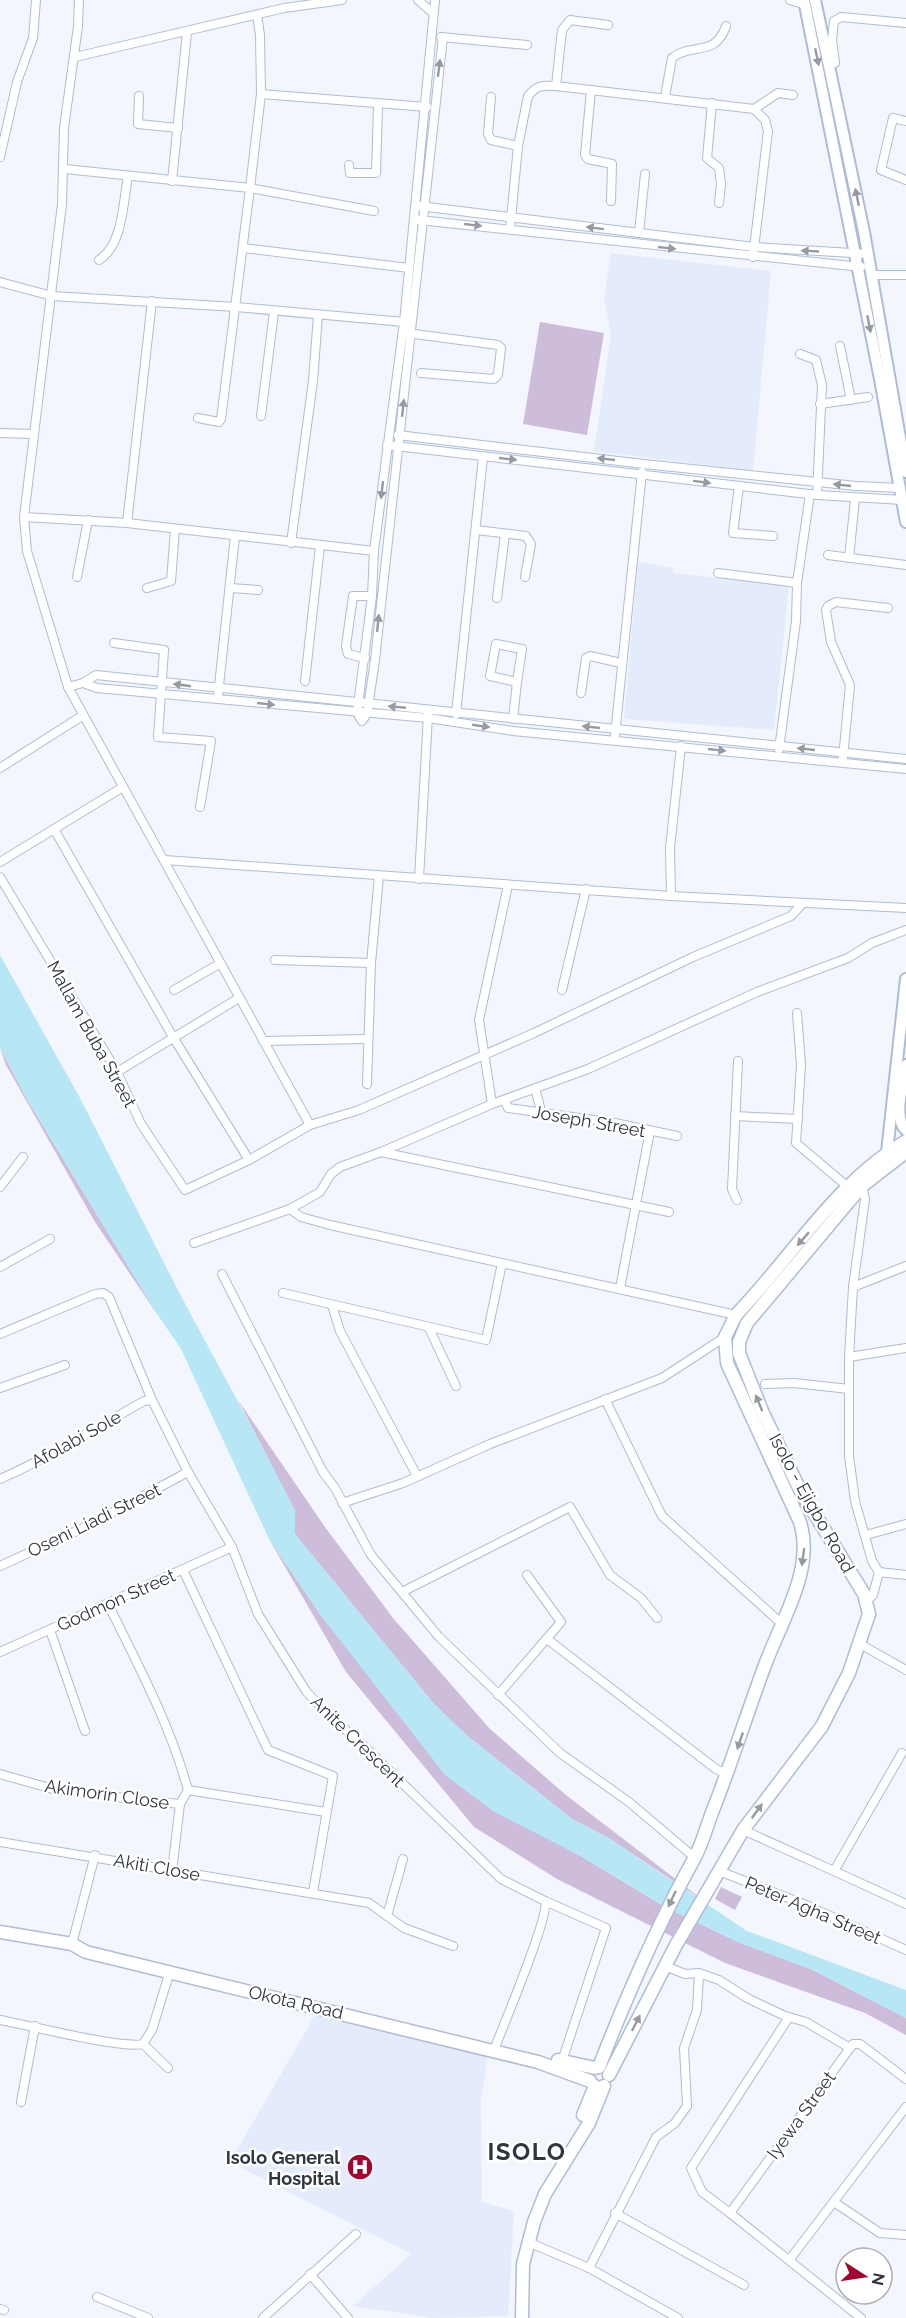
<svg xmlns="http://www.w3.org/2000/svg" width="906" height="2318" font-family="Raleway,sans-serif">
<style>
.built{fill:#e4ecfc}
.green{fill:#cdbdda}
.water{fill:#b7e6f5}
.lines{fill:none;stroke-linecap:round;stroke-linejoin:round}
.street-casing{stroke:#acbcda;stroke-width:10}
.secondary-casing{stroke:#acbcda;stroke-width:14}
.primary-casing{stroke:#acbcda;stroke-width:15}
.street{stroke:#fff;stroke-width:8}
.secondary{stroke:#fff;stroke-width:10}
.primary{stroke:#fff;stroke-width:12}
.oneway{fill:#979aa0}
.labels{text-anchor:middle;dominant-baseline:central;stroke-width:5;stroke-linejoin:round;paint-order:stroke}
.street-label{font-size:18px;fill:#2f3541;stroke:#fff}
.poi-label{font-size:18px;font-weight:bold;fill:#2f3541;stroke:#fff;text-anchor:end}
.district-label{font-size:24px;font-weight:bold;letter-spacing:1.5px;fill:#2f3541;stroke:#fff}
</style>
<rect width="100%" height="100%" fill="#f3f7fd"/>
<g class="built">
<path d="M611 253 771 271 753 471 594 451 611 335 604 297Z"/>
<path d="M638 562 673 568V573L789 586 774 730 624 719Z"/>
<path d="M315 2015 488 2056 481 2099 482 2202 514 2211 508 2316 434 2318 353 2306 411 2254 230 2162Z"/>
</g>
<g class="green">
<path d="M540 322 604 333 587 435 523 424Z"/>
<path d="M0 1048 28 1101 159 1317 95 1222 6 1065Z"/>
<path d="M238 1400 325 1527 393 1618 490 1729 566 1795 708 1904 610 1839 572 1819 466 1735 433 1703 295 1534V1511Z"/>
<path d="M269 1539 322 1617 584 1858 667 1908 738 1942 811 1969 906 2018V2035L865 2013 725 1963 557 1879 474 1827 346 1672Z"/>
<path d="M721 1887 742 1897 735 1910 715 1899Z"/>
</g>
<path class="water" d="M0 955 80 1098 183 1300 270 1461 295 1511V1534L433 1703 466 1735 572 1819 610 1839 747 1931 906 1990V2018L811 1969 738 1942 667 1908 584 1858 493 1811 445 1775 322 1617 269 1539 180 1347 159 1317 28 1101 0 1048Z"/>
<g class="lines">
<defs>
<g id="street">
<path d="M79 0 78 26 64 128 62 204 24 517 27 551 68 687 310 1125"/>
<path d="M418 0 433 13"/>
<path d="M435 0 404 322 374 551 372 596 357 713 362 721 367 714 375 660 443 37"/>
<path d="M790 0 806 5"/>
<path d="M257 15 260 35 261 94"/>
<path d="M441 37 527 45"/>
<path d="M75 57 284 8 342 0"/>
<path d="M829 65 835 63 832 40 834 21 841 17 906 23"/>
<path d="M556 86 562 30 570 20 608 25"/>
<path d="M591 90 585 155 588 159 612 164 611 201"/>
<path d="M139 96 138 124 178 128"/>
<path d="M491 97 488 134 491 140 518 146"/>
<path d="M665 97 672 58C692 42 715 58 726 26"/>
<path d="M712 103 707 158 719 168 721 184 719 203"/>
<path d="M754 109 778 93 793 95"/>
<path d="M906 121 893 118 881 170 906 180"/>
<path d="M0 157 17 82 33 38 36 0"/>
<path d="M349 165 350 173H376L378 105"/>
<path d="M65 169 250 188 221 419 219 422 198 418"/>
<path d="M172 181 187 32"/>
<path d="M419 206 754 247 868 254"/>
<path d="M374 211 250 188 261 94 427 107"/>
<path d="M419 220 861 267"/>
<path d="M510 229 518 146 528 96C537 85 543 85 556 86L754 109 765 120 768 131 753 257"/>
<path d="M639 233 645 174"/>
<path d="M243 248 409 268"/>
<path d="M99 260C123 245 123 203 128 176"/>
<path d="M871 275H906"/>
<path d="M0 282 52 296 236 307 404 322"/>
<path d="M407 333 498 345 501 348 498 375 494 379 421 373"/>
<path d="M840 346 851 400"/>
<path d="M800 354 816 360 822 385 817 495"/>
<path d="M820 404 868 397"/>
<path d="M261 416 274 312"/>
<path d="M0 433 33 434"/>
<path d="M398 435 644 464 856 486 900 488"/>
<path d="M387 445 817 495 903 500"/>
<path d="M739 486 733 533 773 536"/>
<path d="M24 517 127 523 374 551"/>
<path d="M127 523 152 301"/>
<path d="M476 530 526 536 531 544 525 577"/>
<path d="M291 543 313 381 318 315"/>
<path d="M828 555 906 565"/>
<path d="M849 558 855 499"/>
<path d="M718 573 797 583"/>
<path d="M77 577 88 520"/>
<path d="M147 588 171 581 175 530"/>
<path d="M230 588 258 590"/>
<path d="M497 598 505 534"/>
<path d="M114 643 164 650 158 737 211 741 200 807"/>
<path d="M496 644 522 649 517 682 490 676Z"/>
<path d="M365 658 348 654 346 646 353 596H372"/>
<path d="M305 681 320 546"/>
<path d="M83 683 97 688 428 718 513 731 906 769"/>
<path d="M68 687 83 683 96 675 906 759"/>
<path d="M581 693 586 658 590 656 621 663"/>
<path d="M218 695 235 536"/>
<path d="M456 714 483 457"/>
<path d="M513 719 517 682"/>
<path d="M615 735 642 472"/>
<path d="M779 749 796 621 797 583 810 494"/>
<path d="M843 758 850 685 831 642 826 610 828 606 836 602 888 608"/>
<path d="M0 768 82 716"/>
<path d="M54 829 173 1037 249 1160"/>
<path d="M165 860 671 896 906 908"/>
<path d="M0 862 123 787"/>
<path d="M0 877 117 1072 141 1124 185 1190 249 1160 310 1125 359 1110 534 1033 693 957 791 916 802 904"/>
<path d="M419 879 428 715"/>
<path d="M671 896 670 848 681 746"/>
<path d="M275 960 371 963"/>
<path d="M174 990 219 964"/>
<path d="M562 990 586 889"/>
<path d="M797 1013 801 1065 796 1143 848 1187"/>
<path d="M263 1041 367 1039"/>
<path d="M117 1072 239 998"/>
<path d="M367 1084 371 963 379 876"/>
<path d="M535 1088 541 1111"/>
<path d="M505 1101 508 1108 615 1123 677 1136"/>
<path d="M492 1104 479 1020 508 885"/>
<path d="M735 1116 798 1119"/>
<path d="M381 1152 669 1212"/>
<path d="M862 1186 865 1199 853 1287 849 1357V1456L855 1501 872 1561 879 1572"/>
<path d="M0 1187 23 1157"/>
<path d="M737 1200 732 1189 738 1061"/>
<path d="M290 1209 301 1217 330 1225 736 1315"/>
<path d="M194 1243 290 1209 320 1192 331 1174 340 1167 381 1152 492 1104 588 1069 757 992 848 958 872 943 906 930"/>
<path d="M0 1267 50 1239"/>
<path d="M222 1274 323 1472 335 1488 371 1555 439 1637 560 1753 629 1802 694 1857"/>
<path d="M853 1287 906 1266"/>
<path d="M620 1288 650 1131"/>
<path d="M283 1293 486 1340 502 1263"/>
<path d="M332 1305 340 1331 417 1476"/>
<path d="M429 1328 456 1386"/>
<path d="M0 1334 95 1294 103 1293 109 1297 152 1400 188 1472 232 1547 258 1614 306 1691 324 1711 363 1745 501 1879 545 1901C550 1915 504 2024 496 2045"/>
<path d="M849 1357 906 1348"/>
<path d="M765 1384 794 1383 849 1389"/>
<path d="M0 1388 65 1365"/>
<path d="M605 1399 662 1516 781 1623"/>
<path d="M0 1479C50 1457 96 1428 144 1401L152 1400"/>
<path d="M342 1503 403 1483 490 1444 662 1378 725 1337"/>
<path d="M866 1535 906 1524"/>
<path d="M0 1566 85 1527 188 1472"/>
<path d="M183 1570 268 1750 333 1776 313 1892"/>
<path d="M402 1592 570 1507 610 1575 641 1598 657 1618"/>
<path d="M867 1601 873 1595 879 1572 906 1575"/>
<path d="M108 1604C138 1665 170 1724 188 1790L180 1804 172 1871"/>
<path d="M50 1630 85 1731"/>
<path d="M547 1639 716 1769 727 1774"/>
<path d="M860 1644 906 1670"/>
<path d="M0 1652 232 1547"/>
<path d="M498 1695 561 1622 527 1575"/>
<path d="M0 1774 60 1791 180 1804"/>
<path d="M188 1790 326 1812"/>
<path d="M743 1830 834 1871 902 1753"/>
<path d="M0 1842 369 1903 404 1928 453 1946"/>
<path d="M719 1871 806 1905 906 1950"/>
<path d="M834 1871 906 1904"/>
<path d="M545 1901 606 1928 562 2061"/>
<path d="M387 1916 403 1859"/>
<path d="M72 1944 95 1855"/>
<path d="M665 1966 685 1974 699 1973 719 1980 749 1999 785 2016 806 2022 850 2048 730 2213 861 2318"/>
<path d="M0 2020C27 2025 122 2049 143 2044L152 2030 170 1971"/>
<path d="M143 2044 168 2068"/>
<path d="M850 2048 853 2044H860L906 2079"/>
<path d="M21 2102 35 2026"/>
<path d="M834 2202 880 2233 906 2235"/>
<path d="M615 2213 744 2285"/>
<path d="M730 2213 702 2192 691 2168 789 2017"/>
<path d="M528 2242 589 2268 678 2318"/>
<path d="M790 2259 906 2107"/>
<path d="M589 2268 656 2137 675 2123 687 2106 684 2048 697 2010 699 1973"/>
<path d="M310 2274 348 2318"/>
<path d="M97 2297 148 2318"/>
<path d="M0 2309 4 2310"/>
<path d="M263 2318 356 2234"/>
</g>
<g id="secondary">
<path d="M804 0 880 379 906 522"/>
<path d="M815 0 864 232 906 472"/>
<path d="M906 1065C904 1081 892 1118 906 1130"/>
<path d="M887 1152 906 979"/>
</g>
<g id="primary">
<path d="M0 1932 72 1944 86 1952 538 2062 590 2081"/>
<path d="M558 2060 595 2068"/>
<path d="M599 2067C627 1995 658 1924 695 1857 703 1842 707 1825 713 1810 732 1762 747 1713 765 1665 781 1621 815 1570 800 1522L727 1363 725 1337 736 1315C791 1258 836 1182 906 1141"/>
<path d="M609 2075 676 1945 743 1830 822 1726 849 1673 869 1614 864 1594 800 1490 762 1411 739 1353V1342L747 1323 862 1186 906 1152"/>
<path d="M583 2115 595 2086"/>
<path d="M522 2318 523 2264 534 2222 545 2194 589 2123 604 2086"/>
</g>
</defs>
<use href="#street" class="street-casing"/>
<use href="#secondary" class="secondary-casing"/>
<use href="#primary" class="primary-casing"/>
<use href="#street" class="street"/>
<use href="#secondary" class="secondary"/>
<use href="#primary" class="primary"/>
</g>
<defs><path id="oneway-solid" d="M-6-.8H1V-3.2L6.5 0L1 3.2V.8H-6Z" transform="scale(1.5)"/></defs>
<g class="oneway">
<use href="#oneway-solid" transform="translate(817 57) rotate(78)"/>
<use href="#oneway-solid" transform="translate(439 68) rotate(-83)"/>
<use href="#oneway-solid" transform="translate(857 197) rotate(-102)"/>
<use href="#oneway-solid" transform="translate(473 225) rotate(6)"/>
<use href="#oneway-solid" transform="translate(595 228) rotate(-173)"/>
<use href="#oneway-solid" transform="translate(667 248) rotate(6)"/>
<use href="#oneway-solid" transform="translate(810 251) rotate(-177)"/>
<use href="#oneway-solid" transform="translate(869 324) rotate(79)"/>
<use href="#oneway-solid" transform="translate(403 408) rotate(-84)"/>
<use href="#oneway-solid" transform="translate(508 459) rotate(6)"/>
<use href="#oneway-solid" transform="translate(606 459) rotate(-174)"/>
<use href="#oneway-solid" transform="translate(702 482) rotate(7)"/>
<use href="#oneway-solid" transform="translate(842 485) rotate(-174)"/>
<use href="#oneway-solid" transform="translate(382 490) rotate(97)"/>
<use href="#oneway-solid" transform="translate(378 623) rotate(-84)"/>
<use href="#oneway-solid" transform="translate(182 685) rotate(-172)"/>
<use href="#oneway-solid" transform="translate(266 704) rotate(6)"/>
<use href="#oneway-solid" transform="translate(397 707) rotate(-175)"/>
<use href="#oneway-solid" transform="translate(481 726) rotate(8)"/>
<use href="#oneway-solid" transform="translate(591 727) rotate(-174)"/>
<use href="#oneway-solid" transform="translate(806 749) rotate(-174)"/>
<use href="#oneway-solid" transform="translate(717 750) rotate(6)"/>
<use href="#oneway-solid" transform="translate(803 1239) rotate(131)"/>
<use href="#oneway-solid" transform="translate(759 1403) rotate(-112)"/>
<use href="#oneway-solid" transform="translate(803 1557) rotate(98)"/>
<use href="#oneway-solid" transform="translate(740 1741) rotate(109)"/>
<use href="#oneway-solid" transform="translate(757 1811) rotate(-54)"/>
<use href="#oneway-solid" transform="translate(672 1899) rotate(115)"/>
<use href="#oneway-solid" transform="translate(636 2023) rotate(-63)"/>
</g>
<defs>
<symbol id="hospital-disc" viewBox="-11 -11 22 22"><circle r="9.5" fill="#a30430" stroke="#fff"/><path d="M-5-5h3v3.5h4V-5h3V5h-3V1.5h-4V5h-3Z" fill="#fff"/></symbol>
</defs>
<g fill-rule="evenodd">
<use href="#hospital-disc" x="345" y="2152" width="30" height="30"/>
</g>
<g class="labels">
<g class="street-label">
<text transform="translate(92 1034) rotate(61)">Mallam Buba Street</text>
<text transform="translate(589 1121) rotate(10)">Joseph Street</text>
<text transform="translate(76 1439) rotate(-29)">Afolabi Sole</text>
<text transform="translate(812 1503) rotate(61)">Isolo - Ejigbo Road</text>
<text transform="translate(94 1520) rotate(-26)">Oseni Liadi Street</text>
<text transform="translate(116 1600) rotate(-24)">Godmon Street</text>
<text transform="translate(358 1741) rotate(44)">Anite Crescent</text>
<text transform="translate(107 1794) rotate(8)">Akimorin Close</text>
<text transform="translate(157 1867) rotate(10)">Akiti Close</text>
<text transform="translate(813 1910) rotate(23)">Peter Agha Street</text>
<text transform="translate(296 2002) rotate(13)">Okota Road</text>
<text transform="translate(801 2115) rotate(-54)">Iyewa Street</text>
</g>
<g class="poi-label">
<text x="340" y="2157">Isolo General<tspan x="340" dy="21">Hospital</tspan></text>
</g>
<g class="district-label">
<text x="527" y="2151">ISOLO</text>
</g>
</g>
<g transform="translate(864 2276) rotate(102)"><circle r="28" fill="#ffffff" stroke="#acaeb3" stroke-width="1.5"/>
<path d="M0-4.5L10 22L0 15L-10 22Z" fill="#a30430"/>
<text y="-9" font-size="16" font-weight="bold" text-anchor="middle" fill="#2f3541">N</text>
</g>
</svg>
